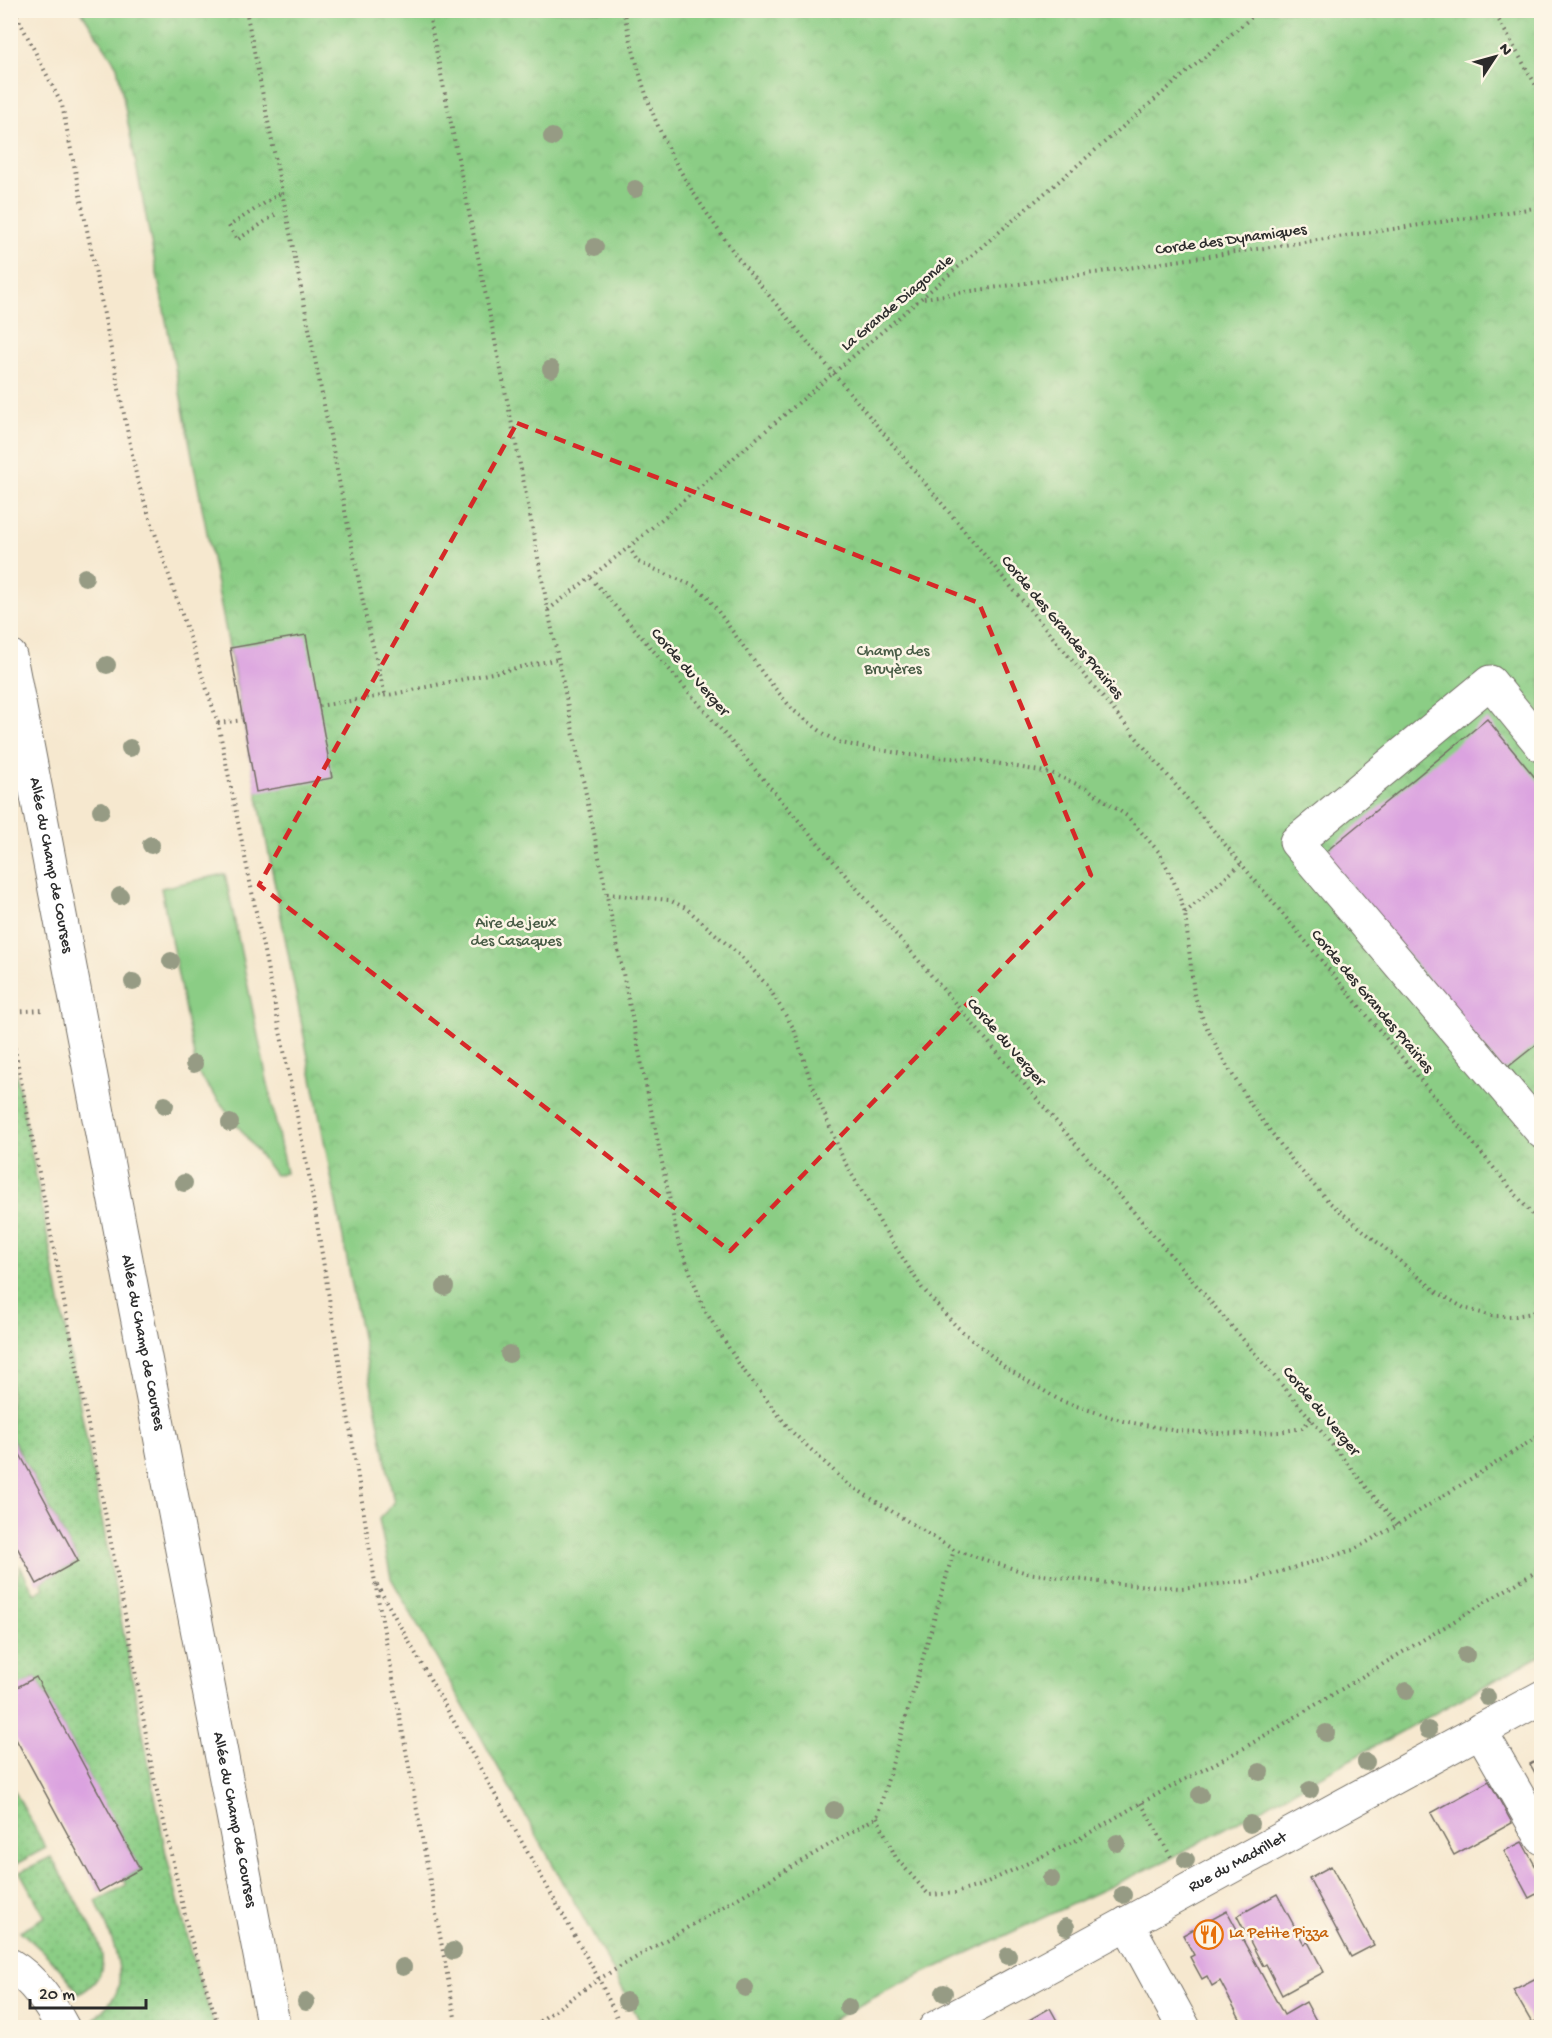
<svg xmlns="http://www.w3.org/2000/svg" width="1552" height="2038" font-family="'Gochi Hand',sans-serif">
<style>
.grass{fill:url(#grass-dots);stroke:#5b7c58;stroke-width:1.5}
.park{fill:url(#park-crowns);stroke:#5b7c58;stroke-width:1.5}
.pitch{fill:#8bcd85;stroke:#5b7c58;stroke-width:1.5}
.building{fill:#dba3e0}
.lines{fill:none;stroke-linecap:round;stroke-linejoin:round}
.minor-casing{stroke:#726d64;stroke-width:35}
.path{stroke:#726d64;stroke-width:4;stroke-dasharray:1.5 4.5;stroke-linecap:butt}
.minor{stroke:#fff;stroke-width:33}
.tree{fill:#969b84}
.marked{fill:none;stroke:#d62828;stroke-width:4.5;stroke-dasharray:12 8;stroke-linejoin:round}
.labels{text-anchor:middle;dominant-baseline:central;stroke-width:5;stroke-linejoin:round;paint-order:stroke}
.street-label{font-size:16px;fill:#2b2b2b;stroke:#fcf5e5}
.park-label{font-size:16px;fill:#485c46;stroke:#fcf5e5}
.food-label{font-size:16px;fill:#c56008;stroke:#fcf5e5;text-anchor:start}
</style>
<defs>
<pattern id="grass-dots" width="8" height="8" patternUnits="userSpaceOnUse" patternTransform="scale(1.5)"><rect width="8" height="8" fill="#8bcd85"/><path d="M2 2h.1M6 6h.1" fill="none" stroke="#78b073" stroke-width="1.8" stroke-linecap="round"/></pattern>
<pattern id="park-crowns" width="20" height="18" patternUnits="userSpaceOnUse" patternTransform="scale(1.5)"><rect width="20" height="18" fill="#8bcd85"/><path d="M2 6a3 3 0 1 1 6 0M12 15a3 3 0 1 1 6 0" fill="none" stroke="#78b073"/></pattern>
</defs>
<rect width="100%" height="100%" fill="#fcf5e5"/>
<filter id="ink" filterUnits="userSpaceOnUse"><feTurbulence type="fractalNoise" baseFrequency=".0167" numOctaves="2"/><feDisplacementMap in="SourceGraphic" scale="12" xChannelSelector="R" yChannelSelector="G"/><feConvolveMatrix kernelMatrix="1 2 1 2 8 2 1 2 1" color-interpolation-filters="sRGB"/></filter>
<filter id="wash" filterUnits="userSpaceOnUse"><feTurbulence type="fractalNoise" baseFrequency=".008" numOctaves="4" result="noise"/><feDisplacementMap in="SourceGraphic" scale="24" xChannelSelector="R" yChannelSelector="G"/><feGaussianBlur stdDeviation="1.35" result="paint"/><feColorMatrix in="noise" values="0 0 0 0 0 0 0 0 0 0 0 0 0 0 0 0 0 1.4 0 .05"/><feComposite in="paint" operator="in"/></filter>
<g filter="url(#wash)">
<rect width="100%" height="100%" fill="#f6e8cf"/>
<g class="grass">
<path d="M10 1041 166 1854 198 1977 215 2027H129L124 2020 109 2027H100L94 2019C101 2012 109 2005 114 1997 130 1974 106 1924 96 1901L126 1885 123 1879 140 1869 36 1677 11 1691V1607L20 1566 35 1594 44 1588 41 1582 78 1561 11 1436 10 1255 14 1253 10 1246Z"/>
<path d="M10 1783 46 1848 16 1864 11 1854Z"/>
<path d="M51 1857C61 1873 70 1890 79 1906 97 1937 121 1971 79 1994 63 1969 42 1950 20 1931L45 1917 20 1872Z"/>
</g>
<path class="park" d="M81 11H1541V1655L1171 1858 888 1990 819 2027H643L607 1960 391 1578 379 1519 394 1503C301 1024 210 545 117 66Z"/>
<path class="pitch" d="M225 874 286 1173 275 1175 197 1072 161 888Z"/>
<g id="blocks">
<g class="building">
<path d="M306 635 332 778 256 792 230 648Z"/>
<path d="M1487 719 1542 786V1040L1503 1071 1324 853Z"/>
<path d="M10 1436 78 1561 37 1584 10 1534Z"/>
<path d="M36 1677 140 1869 99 1892 10 1728V1691Z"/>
<path d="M1542 1757V1785L1530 1764Z"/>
<path d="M1489 1781 1512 1823 1454 1855 1431 1813Z"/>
<path d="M1522 1842 1542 1878V1891L1529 1898 1504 1851Z"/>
<path d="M1331 1866 1374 1945 1351 1957 1309 1878Z"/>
<path d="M1277 1894 1304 1944 1308 1942 1324 1972 1282 1995 1266 1964 1263 1966 1237 1916Z"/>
<path d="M1227 1911 1284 2015 1306 2002 1320 2028H1261L1258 2022 1245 2028 1220 1981 1212 1986 1207 1976 1202 1979 1190 1957 1194 1955 1183 1935Z"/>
<path d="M1542 1975V2018L1532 2023 1513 1990Z"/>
<path d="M1050 2008 1061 2028H1015Z"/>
</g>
</g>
</g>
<g filter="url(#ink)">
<use href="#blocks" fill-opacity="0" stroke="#726d64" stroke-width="1.5"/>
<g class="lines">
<defs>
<g id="minor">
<path id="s1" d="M10 656 274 2028"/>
<path d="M1542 746 1490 682 1296 842 1542 1132"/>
<path d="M1480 1730 1542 1838"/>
<path d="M1127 1923 1184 2028"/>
<path d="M10 1965C34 1979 50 2004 63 2028"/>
<path id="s2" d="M935 2028 1542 1697"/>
</g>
</defs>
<use href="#minor" class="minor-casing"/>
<g class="path">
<path d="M14 10 62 105 137 479 218 723 310 1180 375 1582 457 2028"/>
<path d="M246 10 366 617 385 695"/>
<path d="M428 10 523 479 548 610 678 1240 704 1309 741 1367 791 1431 848 1484 954 1550 1027 1573 1108 1583 1181 1588 1248 1581 1353 1550 1397 1525 1542 1434"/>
<path d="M623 10C633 49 642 89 658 126 678 174 708 215 737 257L1542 1226"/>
<path d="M1493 10 1542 96"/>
<path d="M275 215 237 240 229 226 282 192"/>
<path d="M924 298 1542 207"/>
<path d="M629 547 638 562 694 586 707 596 764 675 793 710 823 733 841 743 909 755 978 760 1051 773 1088 789 1127 816 1159 852 1174 882 1185 913 1194 994 1204 1022 1224 1061 1253 1108 1295 1164 1329 1202 1437 1292 1464 1308 1492 1316H1516L1542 1311"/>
<path d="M591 578 1311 1419 1397 1525"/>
<path d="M548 610 629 547 1260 10"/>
<path d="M319 706 394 694 558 659"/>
<path d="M218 723 244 720"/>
<path d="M607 894 669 900 686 908 737 953 767 985 794 1029 810 1079 844 1161 882 1226 922 1288 956 1326 1006 1368 1061 1401 1123 1421 1177 1431 1240 1434 1279 1432 1302 1428 1311 1419"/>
<path d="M1185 913 1241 864"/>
<path d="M10 1012 43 1010"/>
<path d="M10 1024 128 1630 152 1769 188 1929 219 2028"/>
<path d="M377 1585 599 1979 622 2028"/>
<path d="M1141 1803 1171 1857"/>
<path d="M877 1817 896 1858 929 1895 955 1893 979 1886 1077 1840 1141 1803 1244 1748 1542 1568"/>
<path d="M530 2028 599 1979 877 1817 954 1550"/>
</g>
<use href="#minor" class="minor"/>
</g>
<g class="tree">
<circle cx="552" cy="137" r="9"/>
<circle cx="635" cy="189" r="9"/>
<circle cx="595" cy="247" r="9"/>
<circle cx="551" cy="369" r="9"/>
<circle cx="85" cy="577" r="9"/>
<circle cx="107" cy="665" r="9"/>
<circle cx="130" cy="748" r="9"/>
<circle cx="101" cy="810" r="9"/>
<circle cx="151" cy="845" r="9"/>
<circle cx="120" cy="896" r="9"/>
<circle cx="171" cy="961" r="9"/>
<circle cx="133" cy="982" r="9"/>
<circle cx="194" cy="1064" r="9"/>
<circle cx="165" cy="1105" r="9"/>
<circle cx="230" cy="1123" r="9"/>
<circle cx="184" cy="1183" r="9"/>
<circle cx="445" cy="1287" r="9"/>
<circle cx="509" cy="1354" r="9"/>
<circle cx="1466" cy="1655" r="9"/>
<circle cx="1406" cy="1691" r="9"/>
<circle cx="1487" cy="1697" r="9"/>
<circle cx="1428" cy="1730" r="9"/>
<circle cx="1326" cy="1733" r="9"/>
<circle cx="1366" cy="1762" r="9"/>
<circle cx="1260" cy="1772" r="9"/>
<circle cx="1310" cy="1790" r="9"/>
<circle cx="1200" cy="1795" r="9"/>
<circle cx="834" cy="1810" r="9"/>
<circle cx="1250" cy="1824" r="9"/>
<circle cx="1117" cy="1843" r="9"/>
<circle cx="1186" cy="1860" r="9"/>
<circle cx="1051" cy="1879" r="9"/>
<circle cx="1123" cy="1895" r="9"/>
<circle cx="1066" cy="1927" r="9"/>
<circle cx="453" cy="1951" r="9"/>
<circle cx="1008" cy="1956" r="9"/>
<circle cx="403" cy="1967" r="9"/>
<circle cx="745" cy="1988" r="9"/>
<circle cx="944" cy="1993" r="9"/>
<circle cx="626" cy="2001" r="9"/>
<circle cx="306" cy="2002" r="9"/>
<circle cx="848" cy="2007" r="9"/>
</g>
</g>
<path class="marked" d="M517 423 979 603 1091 875 730 1251 259 885Z"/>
<defs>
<symbol id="restaurant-ring" viewBox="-11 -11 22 22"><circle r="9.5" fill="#fcf5e5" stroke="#e8710a" stroke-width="1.5"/><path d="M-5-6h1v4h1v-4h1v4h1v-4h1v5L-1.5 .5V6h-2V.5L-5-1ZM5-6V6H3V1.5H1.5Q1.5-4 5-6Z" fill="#e8710a"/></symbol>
</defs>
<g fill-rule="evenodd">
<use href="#restaurant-ring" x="1192" y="1918" width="33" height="33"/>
</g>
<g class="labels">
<g class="street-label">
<text transform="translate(1231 241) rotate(-8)">Corde des Dynamiques</text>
<text transform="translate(898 304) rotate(-40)">La Grande Diagonale</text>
<text transform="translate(1061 628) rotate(50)">Corde des Grandes Prairies</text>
<text transform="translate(689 673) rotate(49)">Corde du Verger</text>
<text stroke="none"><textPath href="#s1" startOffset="213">Allée du Champ de Courses</textPath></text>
<text transform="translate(1371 1002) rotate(50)">Corde des Grandes Prairies</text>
<text transform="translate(1005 1043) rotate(49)">Corde du Verger</text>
<text stroke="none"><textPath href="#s1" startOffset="699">Allée du Champ de Courses</textPath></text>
<text transform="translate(1320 1412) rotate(50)">Corde du Verger</text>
<text stroke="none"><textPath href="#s1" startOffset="1185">Allée du Champ de Courses</textPath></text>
<text stroke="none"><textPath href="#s2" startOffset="345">Rue du Madrillet</textPath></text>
</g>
<g class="park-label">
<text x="893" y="652">Champ des<tspan x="893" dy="18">Bruyères</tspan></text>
<text x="516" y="924">Aire de jeux<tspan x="516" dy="18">des Casaques</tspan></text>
</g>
<g class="food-label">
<text x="1229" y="1934">La Petite Pizza</text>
</g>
</g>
<rect width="1552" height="2038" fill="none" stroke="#fcf5e5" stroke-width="36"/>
<g transform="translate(1495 57) rotate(54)" stroke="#fcf5e5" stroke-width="4.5" paint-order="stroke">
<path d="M0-4.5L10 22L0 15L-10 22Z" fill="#2b2b2b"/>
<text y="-9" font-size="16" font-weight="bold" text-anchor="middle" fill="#2b2b2b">N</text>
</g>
<path d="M30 1999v9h116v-9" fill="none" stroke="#2b2b2b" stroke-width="3"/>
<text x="39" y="1999" font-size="18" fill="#2b2b2b" stroke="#fcf5e5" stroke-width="4.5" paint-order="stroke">20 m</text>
</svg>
